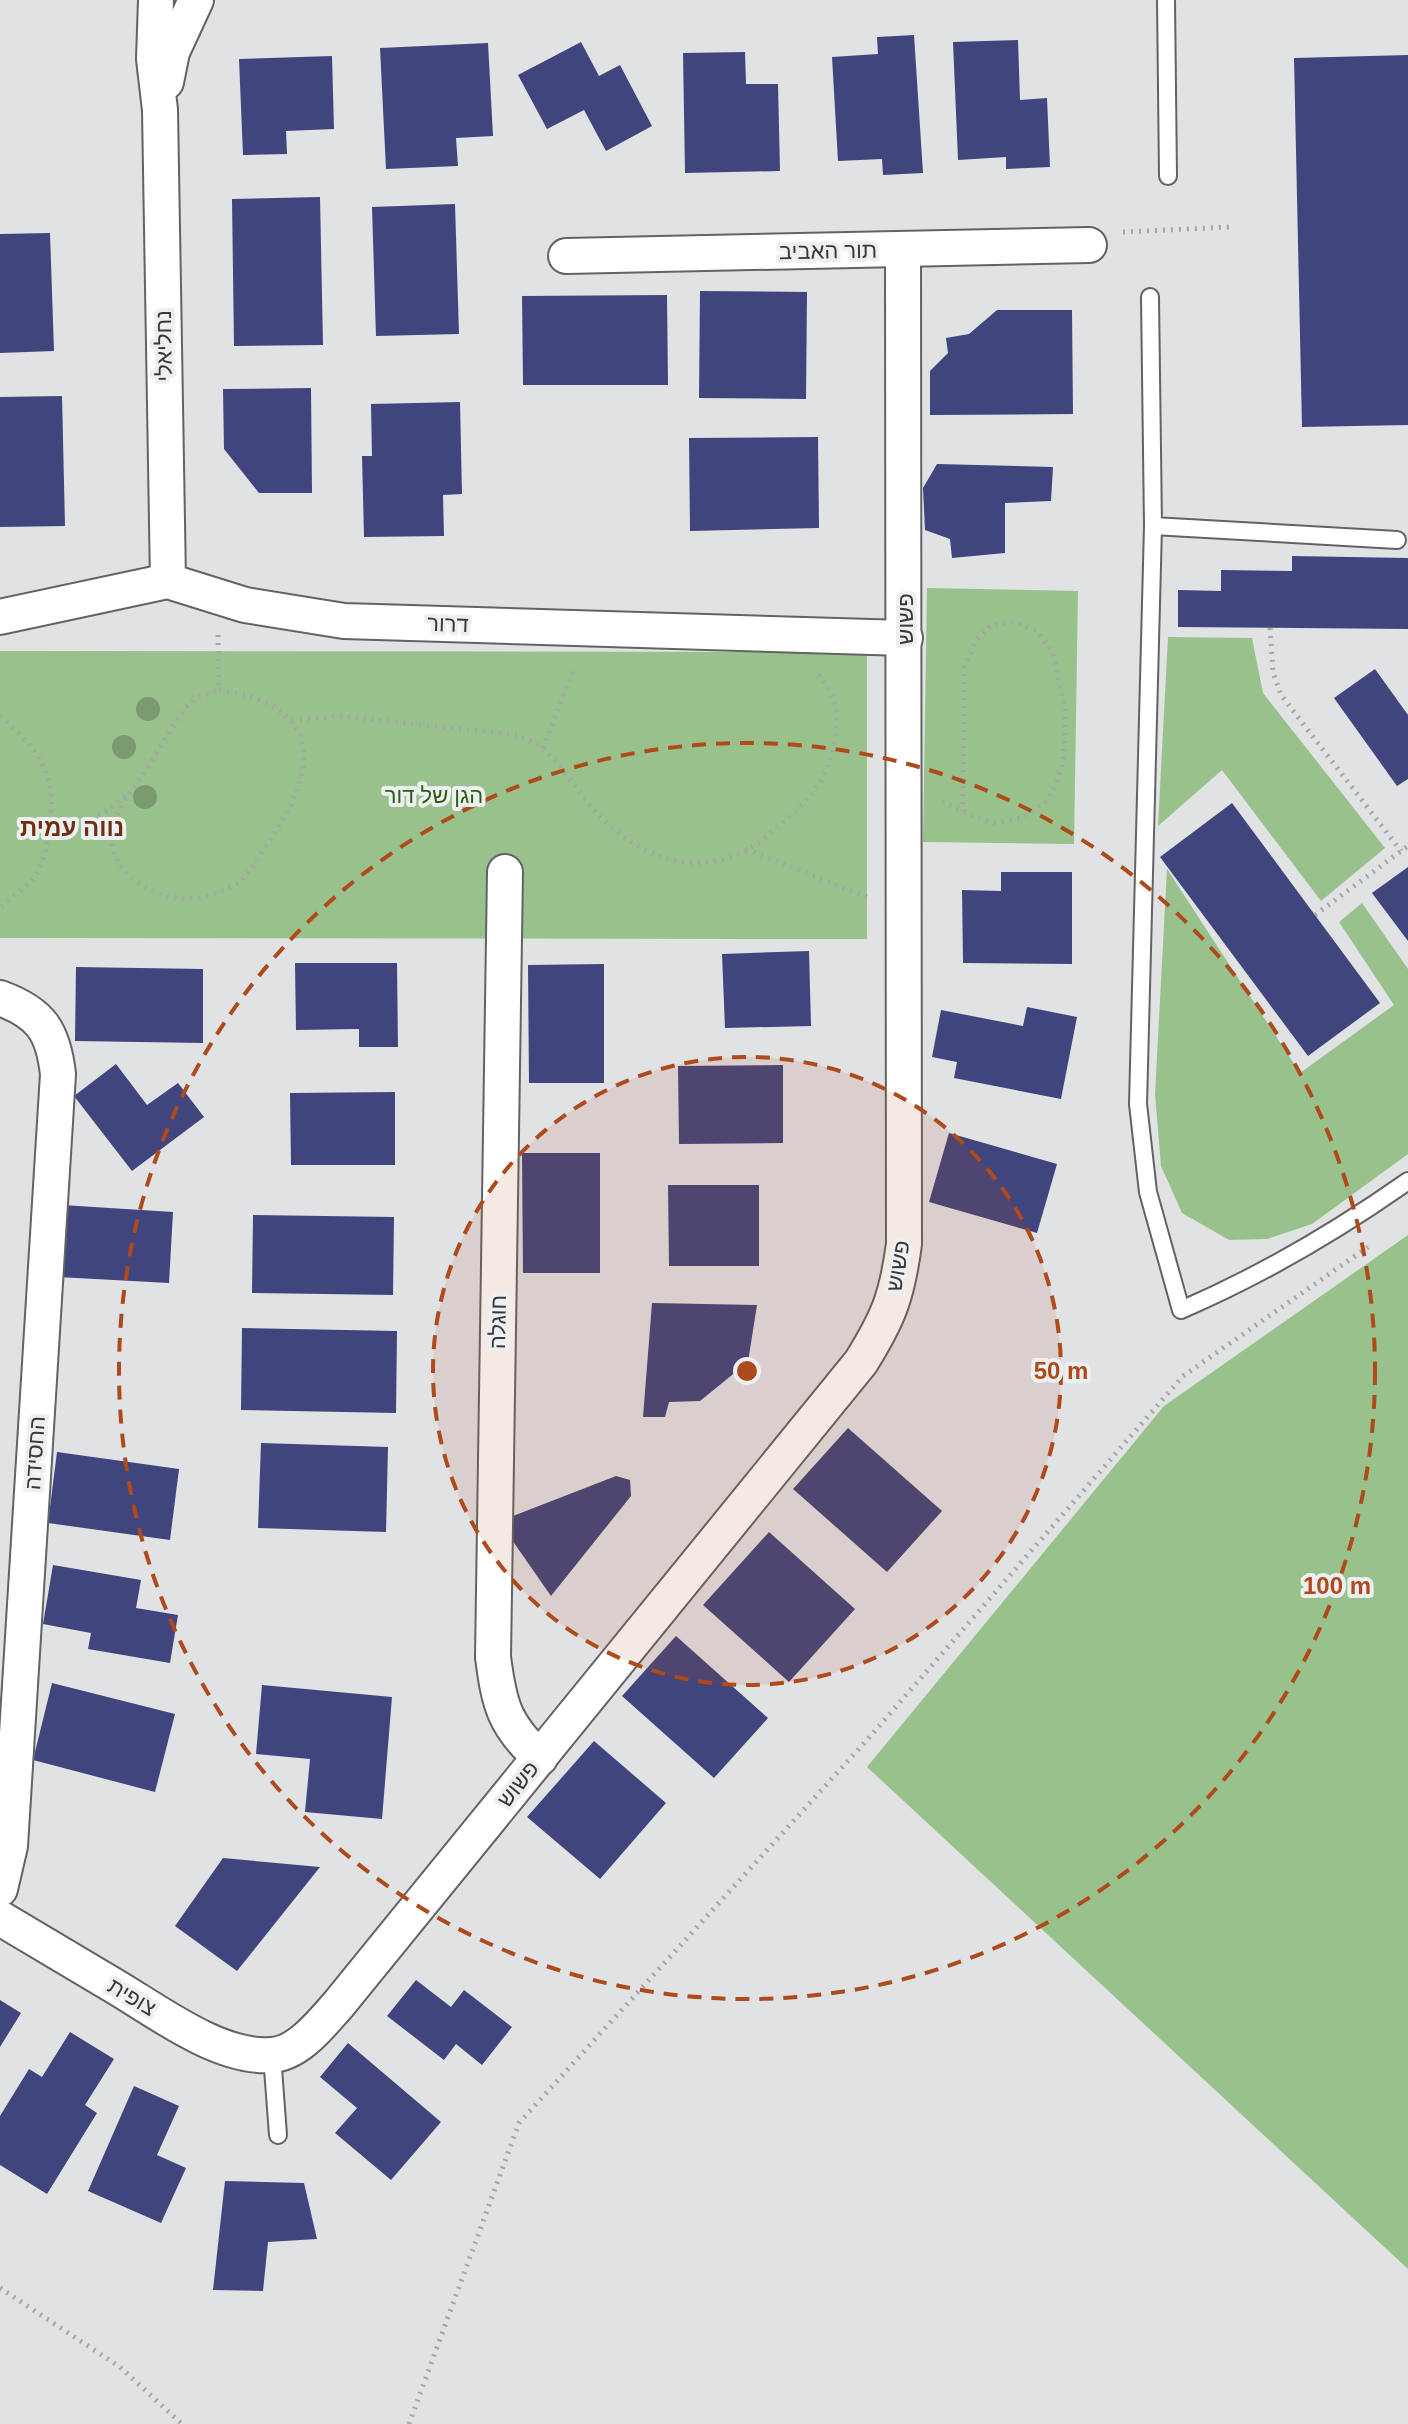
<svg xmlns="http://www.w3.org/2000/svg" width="1408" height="2424" font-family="Helvetica,Heebo,sans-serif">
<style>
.green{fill:#99c18c}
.building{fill:#41457d}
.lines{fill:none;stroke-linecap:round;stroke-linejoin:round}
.service-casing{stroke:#636365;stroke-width:20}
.minor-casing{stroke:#636365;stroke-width:38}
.path{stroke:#a5a6a8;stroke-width:5;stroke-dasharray:2 6;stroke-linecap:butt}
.service{stroke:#fff;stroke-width:16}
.minor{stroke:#fff;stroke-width:34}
.tree{fill:#7c9a70}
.ring{fill:none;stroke:#af4a1d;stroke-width:4;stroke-dasharray:14 10}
.labels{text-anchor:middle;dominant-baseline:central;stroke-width:8;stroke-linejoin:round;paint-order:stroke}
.street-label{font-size:22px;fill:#39393a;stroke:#eeeff1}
.park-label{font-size:22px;fill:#295f11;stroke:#eeeff1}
.neighbourhood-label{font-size:24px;font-weight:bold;fill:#6f2e12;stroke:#eeeff1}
.centre{fill:#af4a1d;stroke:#eeeff1;stroke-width:4}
.ring-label{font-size:24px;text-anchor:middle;font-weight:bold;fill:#af4a1d;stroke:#eeeff1;stroke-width:8;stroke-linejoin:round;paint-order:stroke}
</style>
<rect width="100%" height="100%" fill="#e1e2e4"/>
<g class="green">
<path d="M927 588 1078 591 1074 844 923 842Z"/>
<path d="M1168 637 1252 638 1263 693 1385 848 1321 901 1222 770 1158 826Z"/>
<path d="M0 651 867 652V939L0 938Z"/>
<path d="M1167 869 1300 1073 1394 1005 1339 922 1362 903 1408 969V1154L1312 1224 1267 1239 1229 1240 1182 1213 1161 1166 1155 1094Z"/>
<path d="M1408 1235V2269L867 1767 1164 1406Z"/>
</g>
<g class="building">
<path d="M914 35 923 173 883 175 882 159 838 161 832 57 878 54 877 37Z"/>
<path d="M1018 40 1020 100 1047 98 1050 167 1006 169V157L958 160 953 42Z"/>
<path d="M581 42 599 76 620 65 652 126 606 151 584 110 547 129 518 75Z"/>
<path d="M488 43 493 136 456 138 458 166 386 169 380 48Z"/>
<path d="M745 52 746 84H778L780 171 685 173 683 53Z"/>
<path d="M1408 55V425L1302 427 1294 58Z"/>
<path d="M332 56 334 129 286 131 287 154 243 155 239 59Z"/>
<path d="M320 197 323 345 234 346 232 199Z"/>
<path d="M455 204 459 334 376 336 372 207Z"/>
<path d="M50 233 54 351 0 353V234Z"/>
<path d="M700 291 807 292 806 399 699 398Z"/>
<path d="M667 295 668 385H523L522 296Z"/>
<path d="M997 310H1072L1073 414 930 415V371L948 353 946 338 969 334Z"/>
<path d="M311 388 312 493H259L224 449 223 389Z"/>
<path d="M62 396 65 526 0 527V397Z"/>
<path d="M460 402 462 494 443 495 444 536 364 537 362 456H372L371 404Z"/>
<path d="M818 437 819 528 690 531 689 438Z"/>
<path d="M937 464 1053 467 1051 501 1005 503V553L952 558 950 539 925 530 923 488Z"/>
<path d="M1292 556 1408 558V629L1178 627V590L1221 591V570L1292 571Z"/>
<path d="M1375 669 1408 715V779L1397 786 1334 698Z"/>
<path d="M1232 803 1380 1003 1308 1056 1160 857Z"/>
<path d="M1408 867V941L1372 893Z"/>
<path d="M1001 872H1072V964L963 963 962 890 1001 891Z"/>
<path d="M809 951 811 1026 725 1028 722 954Z"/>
<path d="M295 963H397L398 1047H359V1029L296 1030Z"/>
<path d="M604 964V1083H529L528 965Z"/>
<path d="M76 967 203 969V1043L75 1041Z"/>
<path d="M1027 1007 1077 1017 1061 1099 954 1078 957 1062 932 1057 941 1010 1023 1026Z"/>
<path d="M116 1064 147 1105 178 1083 204 1117 132 1171 74 1096Z"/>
<path d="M783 1065V1143L679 1144 678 1066Z"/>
<path d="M395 1092V1165H291L290 1093Z"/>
<path d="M949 1133 1057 1164 1037 1233 929 1202Z"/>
<path d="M522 1153H600V1273H523Z"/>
<path d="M668 1185H759V1266H669Z"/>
<path d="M62 1205 173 1212 169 1283 58 1277Z"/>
<path d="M253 1215 394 1217 393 1295 252 1293Z"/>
<path d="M652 1303 757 1305 748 1362 700 1401 669 1402 665 1417H643Z"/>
<path d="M242 1328 397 1331 396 1413 241 1410Z"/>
<path d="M848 1428 942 1511 887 1572 793 1489Z"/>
<path d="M261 1443 388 1447 386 1532 258 1528Z"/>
<path d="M57 1452 179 1469 170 1540 48 1523Z"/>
<path d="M616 1476 630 1480 631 1496 551 1596 512 1540 513 1516Z"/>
<path d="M769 1532 855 1609 789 1682 703 1605Z"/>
<path d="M53 1565 141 1580 136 1608 178 1615 170 1663 88 1649 91 1633 43 1624Z"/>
<path d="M676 1636 768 1718 714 1778 622 1696Z"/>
<path d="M52 1683 175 1714 155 1792 33 1760Z"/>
<path d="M262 1685 392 1697 382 1819 305 1812 310 1759 256 1754Z"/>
<path d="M594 1741 666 1803 600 1879 527 1817Z"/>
<path d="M223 1858 320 1867 237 1971 175 1926Z"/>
<path d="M416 1980 451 2007 464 1990 512 2027 482 2065 456 2044 444 2060 387 2016Z"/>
<path d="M0 2000 21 2013 0 2047Z"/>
<path d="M70 2032 114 2059 85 2105 97 2113 47 2194 0 2165V2116L29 2069 42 2077Z"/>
<path d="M348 2043 441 2122 391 2180 335 2133 357 2108 320 2077Z"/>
<path d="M134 2086 179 2106 157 2155 186 2168 161 2223 88 2191Z"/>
<path d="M225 2181 304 2183 317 2239 268 2242 263 2291 213 2290Z"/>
</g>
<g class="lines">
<defs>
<g id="service">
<path d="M1166 0 1168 176"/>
<path d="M1150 297 1153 526 1397 540"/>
<path d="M1153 526 1138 1104 1148 1192 1181 1310C1262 1275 1337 1231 1408 1181"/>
<path d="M272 2055 278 2135"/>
</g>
<g id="minor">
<path d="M156 0 154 59 160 110 168 581"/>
<path d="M166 82 172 52 196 0"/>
<path d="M566 256 1089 245"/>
<path d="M0 617 168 581 245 605 344 621 905 638"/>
<path d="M505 872 493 1657C499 1704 504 1725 540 1758"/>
<path d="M0 998C41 1013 53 1031 58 1074L10 1846 0 1889"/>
<path d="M0 1918C39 1941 77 1964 116 1987 158 2012 220 2059 271 2055 298 2054 321 2024 338 2005L861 1362C889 1317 897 1296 904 1244L903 249"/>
</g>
</defs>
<use href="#service" class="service-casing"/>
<use href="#minor" class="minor-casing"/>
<g class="path">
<path d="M1123 232 1231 227"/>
<path d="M1270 628 1273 672 1281 695 1401 851"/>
<path d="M218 635 219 690"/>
<path d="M219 690C322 704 321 767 269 841 260 853 250 876 236 884 213 898 181 905 155 892 124 878 101 852 117 816 123 801 134 787 143 774 157 752 171 730 185 708L197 697Z"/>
<path d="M0 716C42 753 58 775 49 833 47 848 43 866 33 879 23 889 11 898 0 907"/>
<path d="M292 721 339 716 518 735C526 740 537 743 544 750 564 767 577 792 595 811 642 863 709 884 767 836 791 817 819 793 829 763 840 731 842 697 816 673"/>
<path d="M543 748 575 666"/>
<path d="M942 802 975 817 994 823 1021 818 1047 801 1057 782 1064 757 1065 710 1053 653 1037 631 1015 622 992 625 977 639 964 666 963 811"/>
<path d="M51 820C89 823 100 820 128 793"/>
<path d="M746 849 867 897"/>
<path d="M1315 915 1408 846"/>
<path d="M0 2288 120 2367 182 2424"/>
<path d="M409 2424 519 2123 867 1740 1183 1376 1368 1247"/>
</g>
<use href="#service" class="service"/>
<use href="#minor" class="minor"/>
</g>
<g class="tree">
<circle cx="148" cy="709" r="12"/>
<circle cx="124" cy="747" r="12"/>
<circle cx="145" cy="797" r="12"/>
</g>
<circle cx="747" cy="1371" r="314" fill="#af4a1d" fill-opacity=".12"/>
<g class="ring">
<circle cx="747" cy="1371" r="314"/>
<circle cx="747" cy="1371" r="628"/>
</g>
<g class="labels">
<g class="street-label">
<text transform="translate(828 251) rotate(-1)">תור האביב</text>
<text transform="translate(164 346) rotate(-91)">נחליאלי</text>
<text transform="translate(905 619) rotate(-90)">פשוש</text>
<text transform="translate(448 624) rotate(2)">דרור</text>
<text transform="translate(898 1266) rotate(-80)">פשוש</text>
<text transform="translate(498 1322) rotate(-89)">חוגלה</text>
<text transform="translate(35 1453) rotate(-86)">החסידה</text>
<text transform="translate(518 1784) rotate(-51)">פשוש</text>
<text transform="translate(132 1997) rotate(31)">צופית</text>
</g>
<g class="park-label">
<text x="434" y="795">הגן של דור</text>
</g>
<g class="neighbourhood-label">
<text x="72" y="827">נווה עמית</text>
</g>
</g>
<circle cx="747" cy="1371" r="12" class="centre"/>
<g class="ring-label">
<text x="1061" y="1379">50 m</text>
<text x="1337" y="1594">100 m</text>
</g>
</svg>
